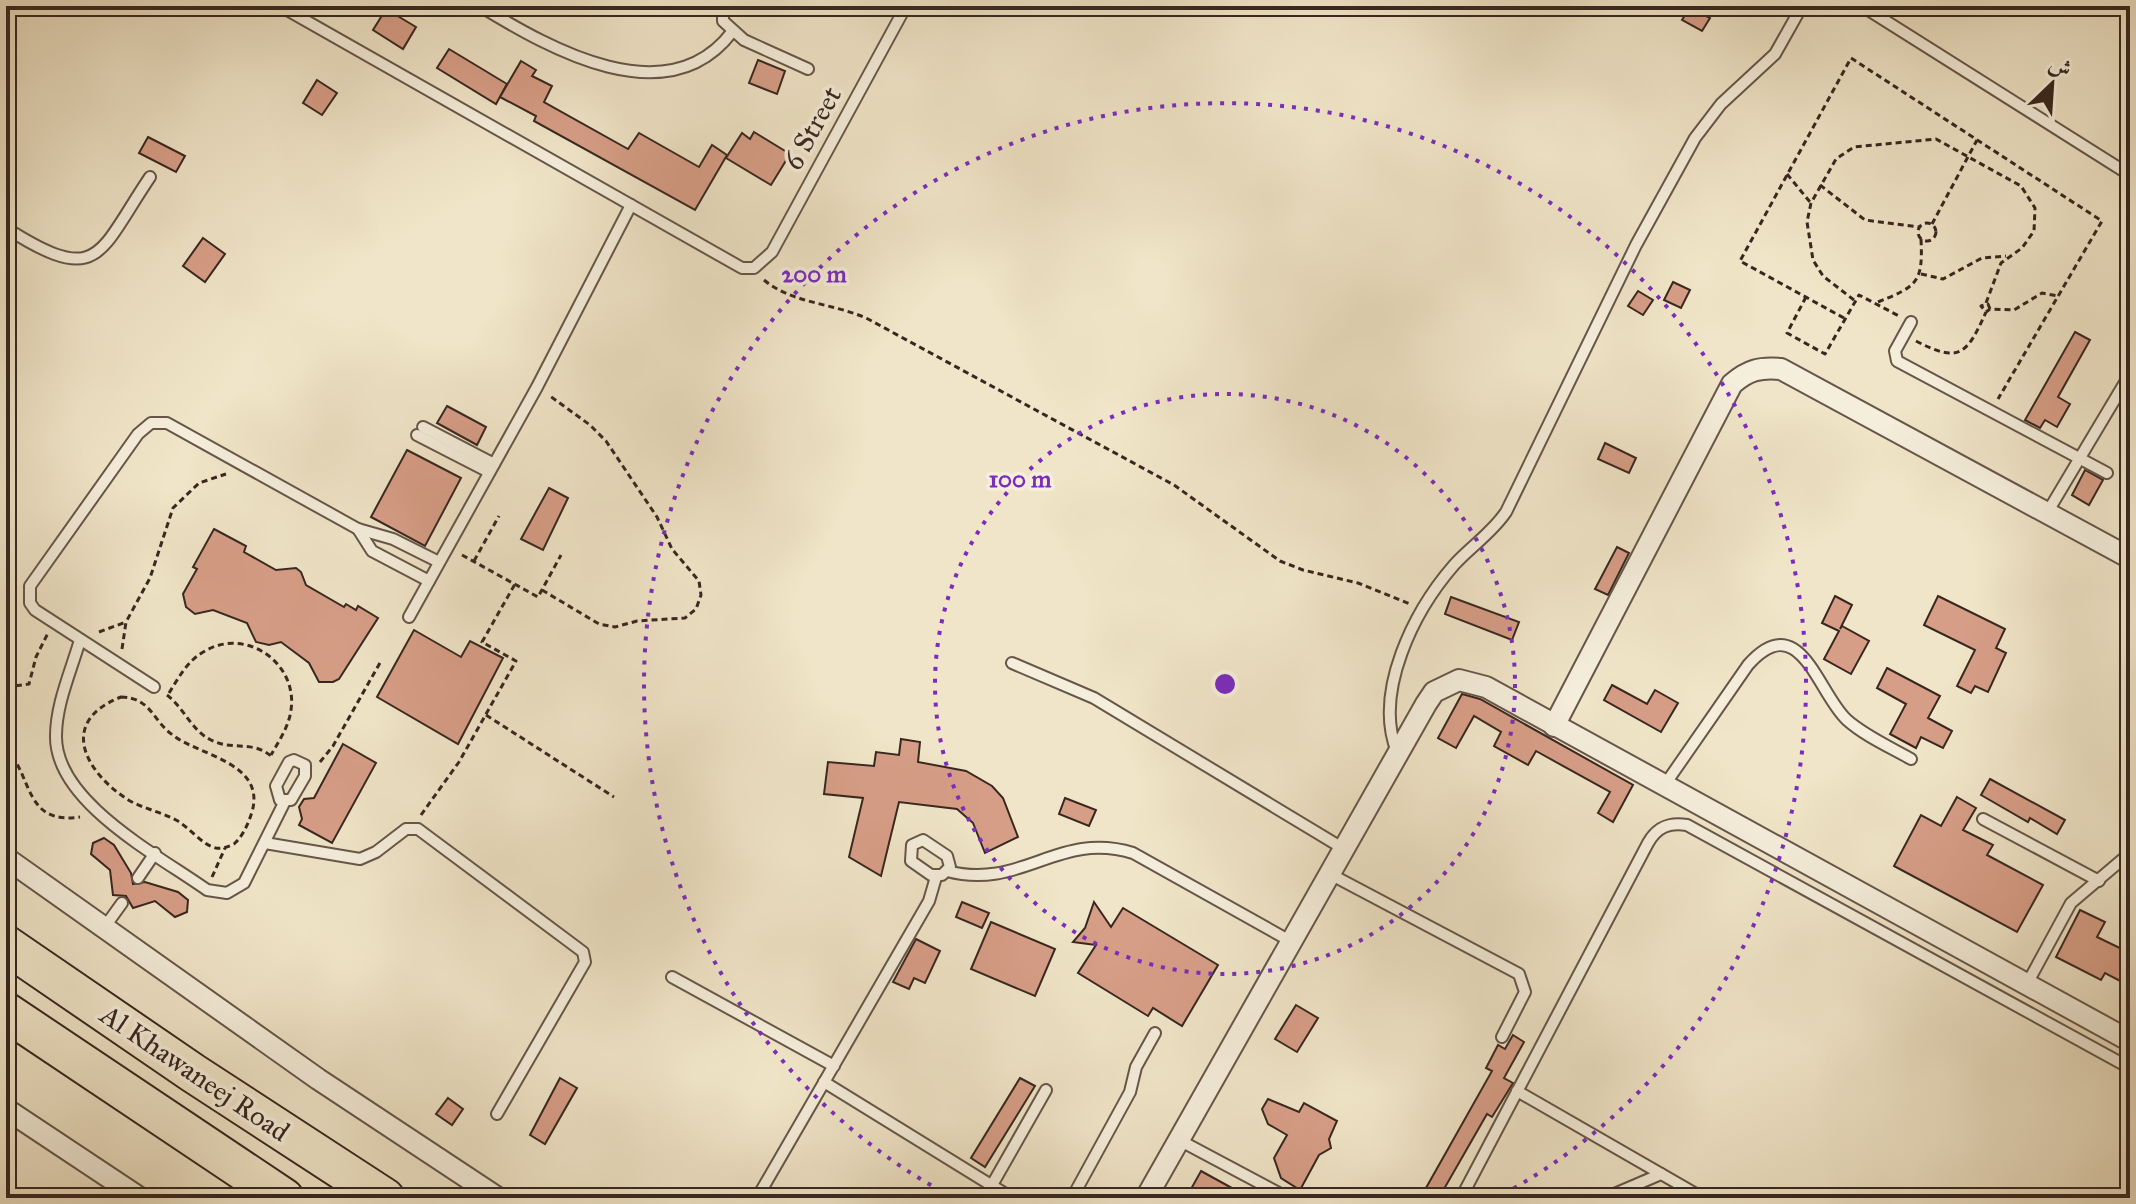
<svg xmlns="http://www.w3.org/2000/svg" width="2136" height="1204" font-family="'IM FELL Great Primer',Amiri,serif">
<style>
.building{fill:#d79e87;stroke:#382720;stroke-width:2}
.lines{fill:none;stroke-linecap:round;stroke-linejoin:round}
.lane-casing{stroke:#66564a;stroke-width:14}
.street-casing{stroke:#66564a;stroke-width:24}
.highway-casing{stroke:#382720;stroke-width:42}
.path{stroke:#382720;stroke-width:3;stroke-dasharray:6 4;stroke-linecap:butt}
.lane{stroke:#f5eedb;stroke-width:10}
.street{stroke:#f5eedb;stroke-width:20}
.highway{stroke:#f0e5c8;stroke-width:38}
.ring{fill:none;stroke:#7b2cbf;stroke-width:4;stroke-dasharray:4 8}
.labels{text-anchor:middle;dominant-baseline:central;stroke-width:7;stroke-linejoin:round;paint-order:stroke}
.street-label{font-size:28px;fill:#382720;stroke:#f5eedb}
.centre{fill:#7b2cbf;stroke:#f5eedb;stroke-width:4}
.ring-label{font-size:24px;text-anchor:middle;font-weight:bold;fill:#7b2cbf;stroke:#f5eedb;stroke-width:7;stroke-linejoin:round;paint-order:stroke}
</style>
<rect width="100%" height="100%" fill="#f0e5c8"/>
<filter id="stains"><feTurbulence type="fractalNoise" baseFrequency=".0025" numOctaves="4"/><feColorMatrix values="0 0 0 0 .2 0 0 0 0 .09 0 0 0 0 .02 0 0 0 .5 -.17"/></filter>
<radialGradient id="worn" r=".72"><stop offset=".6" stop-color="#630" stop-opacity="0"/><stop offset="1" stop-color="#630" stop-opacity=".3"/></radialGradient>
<g class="building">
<path d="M1690 7 1710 18 1702 31 1682 20Z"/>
<path d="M386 9 416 27 403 49 373 30Z"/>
<path d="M449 49 507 84 496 104 437 68Z"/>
<path d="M758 60 785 71 777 94 749 83Z"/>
<path d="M521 61 536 70 532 76 552 86 544 102 628 149 639 133 699 167 712 145 727 155 695 210 534 121 536 116 500 97Z"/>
<path d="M317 80 337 93 322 115 303 103Z"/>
<path d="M754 132 790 154 771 185 726 158 742 133 750 139Z"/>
<path d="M148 137 185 156 176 172 139 153Z"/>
<path d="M203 238 225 254 205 282 183 266Z"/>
<path d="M1673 282 1690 290 1681 308 1664 300Z"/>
<path d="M1638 291 1653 300 1643 315 1628 306Z"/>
<path d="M2075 332 2090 340 2058 397 2070 404 2057 427 2045 420 2040 428 2025 420Z"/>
<path d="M447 406 486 427 477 445 437 423Z"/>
<path d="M1605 443 1636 458 1629 473 1598 459Z"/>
<path d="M407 450 461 478 425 546 371 517Z"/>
<path d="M2085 470 2103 480 2089 505 2072 495Z"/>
<path d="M549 488 568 498 543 550 521 539Z"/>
<path d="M214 529 246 546 244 552 276 570 296 568 301 572 306 585 344 607 346 604 356 610 358 606 378 618 339 679 333 682H319L309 663 281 642 269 645 256 642 247 623 213 610 195 614 186 607 183 594 197 569 193 567Z"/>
<path d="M1617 547 1629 553 1608 595 1595 589Z"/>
<path d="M1835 596 1852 605 1840 629 1842 626 1869 641 1851 674 1824 659 1839 631 1822 623Z"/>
<path d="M1938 596 2005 629 1996 648 2006 653 1988 692 1975 686 1971 693 1957 686 1975 650 1924 625Z"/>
<path d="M1451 597 1519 622 1512 640 1445 614Z"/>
<path d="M414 630 461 657 470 641 503 658 458 744 377 697Z"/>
<path d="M1887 668 1940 696 1928 718 1952 731 1943 748 1921 737 1916 748 1890 734 1906 704 1877 688Z"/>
<path d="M1612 685 1647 704 1655 690 1678 703 1661 732 1604 700Z"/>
<path d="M1462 694 1480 699 1633 785 1613 822 1598 813 1610 792 1536 751 1528 765 1494 746 1501 732 1474 716 1456 748 1438 738Z"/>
<path d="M901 739 920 742 918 762 966 771 992 786 1003 798 1018 837 985 853 973 823 957 809 899 802 881 876 849 857 863 798 824 794 828 762 874 766 876 752 899 755Z"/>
<path d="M343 744 376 763 332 843 299 825 302 819 299 807 304 799 314 798Z"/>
<path d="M1990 779 2065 820 2057 834 2030 818 2028 822 1981 795Z"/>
<path d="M1957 797 1976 808 1963 830 1993 845 1987 855 2043 885 2017 932 1894 866 1921 815 1941 826Z"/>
<path d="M1065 798 1096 810 1089 826 1059 814Z"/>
<path d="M104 838 114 845 131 873 133 884 145 882 178 892 188 900 187 912 175 917 155 901 133 908 126 896 113 895 110 870 91 854 93 843Z"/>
<path d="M962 902 989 913 982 928 956 917Z"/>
<path d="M1094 902 1111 927 1123 908 1218 965 1182 1026 1153 1008 1148 1016 1078 973 1096 945 1073 942 1085 928Z"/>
<path d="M2080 910 2105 922 2097 937 2130 953V986L2105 973 2101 980 2056 957Z"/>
<path d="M991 922 1055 949 1035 996 971 969Z"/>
<path d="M916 939 940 951 925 983 914 978 909 989 893 982Z"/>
<path d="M1296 1005 1318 1018 1297 1052 1275 1039Z"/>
<path d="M1513 1035 1524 1042 1504 1078 1513 1083 1492 1117 1487 1114 1440 1196 1426 1188 1492 1071 1486 1068 1498 1045 1505 1049Z"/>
<path d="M560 1078 577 1088 545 1144 530 1135Z"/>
<path d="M1020 1078 1035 1086 985 1167 971 1158Z"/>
<path d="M448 1098 463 1109 452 1125 436 1114Z"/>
<path d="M1268 1099 1299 1112 1304 1103 1337 1121 1329 1139 1331 1148 1319 1155 1300 1190 1281 1178 1274 1158 1287 1135 1268 1124 1262 1109Z"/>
<path d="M1201 1171 1250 1198H1186Z"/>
</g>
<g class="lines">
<defs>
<g id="lane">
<path d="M280 6 742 268H754L772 252 906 6"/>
<path d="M480 6C550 49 668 116 732 32"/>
<path d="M723 6V21L744 40 808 69"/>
<path d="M1862 6 2130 175"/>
<path d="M6 228C100 288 98 254 150 177"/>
<path d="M1911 322 1895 351 1897 361 2107 473"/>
<path d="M423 427 494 464"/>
<path d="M417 435 489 472"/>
<path d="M2047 513 2130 374"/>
<path d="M358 529 372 551 429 581"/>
<path d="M409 617 537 387 631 205"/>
<path d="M80 640C71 671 56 704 56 736 55 802 158 855 207 890L227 893 244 883 285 801"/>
<path d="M1012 663 1094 698 1344 849"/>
<path d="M154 687 35 610 30 603V586L138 434 151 423H167L358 529 393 539 439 562"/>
<path d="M1397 752C1373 692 1414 611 1454 565 1471 546 1491 534 1506 512L1636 245 1695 138 1721 104 1775 54 1802 6"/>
<path d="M294 760 305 765V776L291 800H280L276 786 289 762Z"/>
<path d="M1664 786 1748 665C1800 606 1818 694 1847 720 1865 736 1890 747 1911 759"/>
<path d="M1983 819 2099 881"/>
<path d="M923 840 947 856 950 867 942 875H931L911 861 912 845Z"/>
<path d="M265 843 360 859 376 852 406 829H418L583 952 585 962 497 1114"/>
<path d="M947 871C1022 891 1058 830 1133 853L1292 942"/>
<path d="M1330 874 1519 974 1525 992 1502 1037"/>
<path d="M138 878 155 853"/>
<path d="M104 928 122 903"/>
<path d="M672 977 834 1066"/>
<path d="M2027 984 2071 903 2130 853"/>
<path d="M824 1082 1012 1198"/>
<path d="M1517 1091 1703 1198"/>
<path d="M1179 1140 1288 1198"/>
<path d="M992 1185 1046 1090"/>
<path d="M757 1198 929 901 936 877"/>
<path d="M1072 1198 1130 1092 1136 1067 1155 1033"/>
<path d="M1461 1198 1648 843C1657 827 1669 822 1687 825L2130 1068"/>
<path d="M1605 1198 1661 1174"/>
</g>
<g id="street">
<path d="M1554 726 1732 384C1748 370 1760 367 1781 369L2130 558"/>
<path d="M6 858 318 1079 498 1198"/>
<path d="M6 1109 140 1198"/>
<path d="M1146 1198 1426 704 1434 692 1459 680 1486 687 2130 1041"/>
</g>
<g id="highway">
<path d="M6 945 193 1073 385 1198"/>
<path d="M6 1012 284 1198"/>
</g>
</defs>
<use href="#lane" class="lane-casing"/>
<use href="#street" class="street-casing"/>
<use href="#highway" class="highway-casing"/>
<g class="path">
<path d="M1787 174 1810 202"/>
<path d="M1820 185 1865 220 1919 227"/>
<circle cx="1927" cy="232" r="9"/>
<path d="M1932 224 1977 140"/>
<path d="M1921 274 1943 279 1982 258 2006 256"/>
<path d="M764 280C793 304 834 303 868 319L1174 485 1280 561 1303 570 1358 583 1410 604"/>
<path d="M1806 297 1787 333 1825 354 1859 295 1899 316"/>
<path d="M1854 300 1823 276 1813 260 1807 222 1811 203 1836 159 1854 147 1936 139 2021 186 2035 208 2034 231 2022 248 2001 263 1986 303"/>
<path d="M1878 302C1918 286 1923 282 1921 239"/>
<path d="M1990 309 1988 304 1981 306 1986 312 1990 309 2014 310 2042 293 2058 296"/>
<path d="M1844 318 1740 261 1851 58 2102 221 1998 399"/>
<path d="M1916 341C1960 364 1967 354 1986 312"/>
<path d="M462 555 538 597 561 555"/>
<path d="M474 561 499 516"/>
<path d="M542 590 599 624 615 627 637 621 685 618 696 609 701 595 699 581 672 549 657 517 606 441 590 425 550 396"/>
<path d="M99 632 126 622"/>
<path d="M122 649 126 622 150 578 173 508 199 483 226 474"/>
<path d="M6 687 29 684 36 657 48 633"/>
<path d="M169 693C179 677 188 660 205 651 246 627 298 663 291 710 289 726 279 741 271 755"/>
<path d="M167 695C184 708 192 731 211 740 232 751 252 740 271 756"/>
<path d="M121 697C152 698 152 721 174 736 201 756 266 763 252 812 248 824 243 836 234 844 228 847 222 849 216 848 202 845 189 827 176 820 161 812 145 809 130 801 85 773 57 722 121 697Z"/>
<path d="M486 715 614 797"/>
<path d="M6 748C33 777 24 825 80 817"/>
<path d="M320 762 333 746 381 661"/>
<path d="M421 815 459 762 516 661 482 642 515 584"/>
<path d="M212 877 225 848"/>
</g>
<use href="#lane" class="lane"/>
<use href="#street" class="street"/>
<use href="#highway" class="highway"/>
</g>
<g class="ring">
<circle cx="1225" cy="684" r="290"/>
<path d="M952 1197A581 581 0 1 1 1498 1197"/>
</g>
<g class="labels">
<g class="street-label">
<text transform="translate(812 128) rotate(-61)">6 Street</text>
<text transform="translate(195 1073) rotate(34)">Al Khawaneej Road</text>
</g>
</g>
<circle cx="1225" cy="684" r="12" class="centre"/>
<g class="ring-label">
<text x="814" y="282">200 m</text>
<text x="1020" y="487">100 m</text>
</g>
<rect width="2136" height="1204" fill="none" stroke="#f0e5c8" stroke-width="32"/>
<rect x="8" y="8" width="2120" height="1188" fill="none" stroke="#382720" stroke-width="4"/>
<rect x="16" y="16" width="2104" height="1172" fill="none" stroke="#382720" stroke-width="2"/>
<g transform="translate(2052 84) rotate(25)" stroke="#f5eedb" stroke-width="6" paint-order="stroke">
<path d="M0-6L14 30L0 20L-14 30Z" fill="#382720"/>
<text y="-12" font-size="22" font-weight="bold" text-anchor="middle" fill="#382720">ش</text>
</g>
<rect width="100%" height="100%" filter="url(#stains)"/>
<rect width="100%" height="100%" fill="url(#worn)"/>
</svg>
